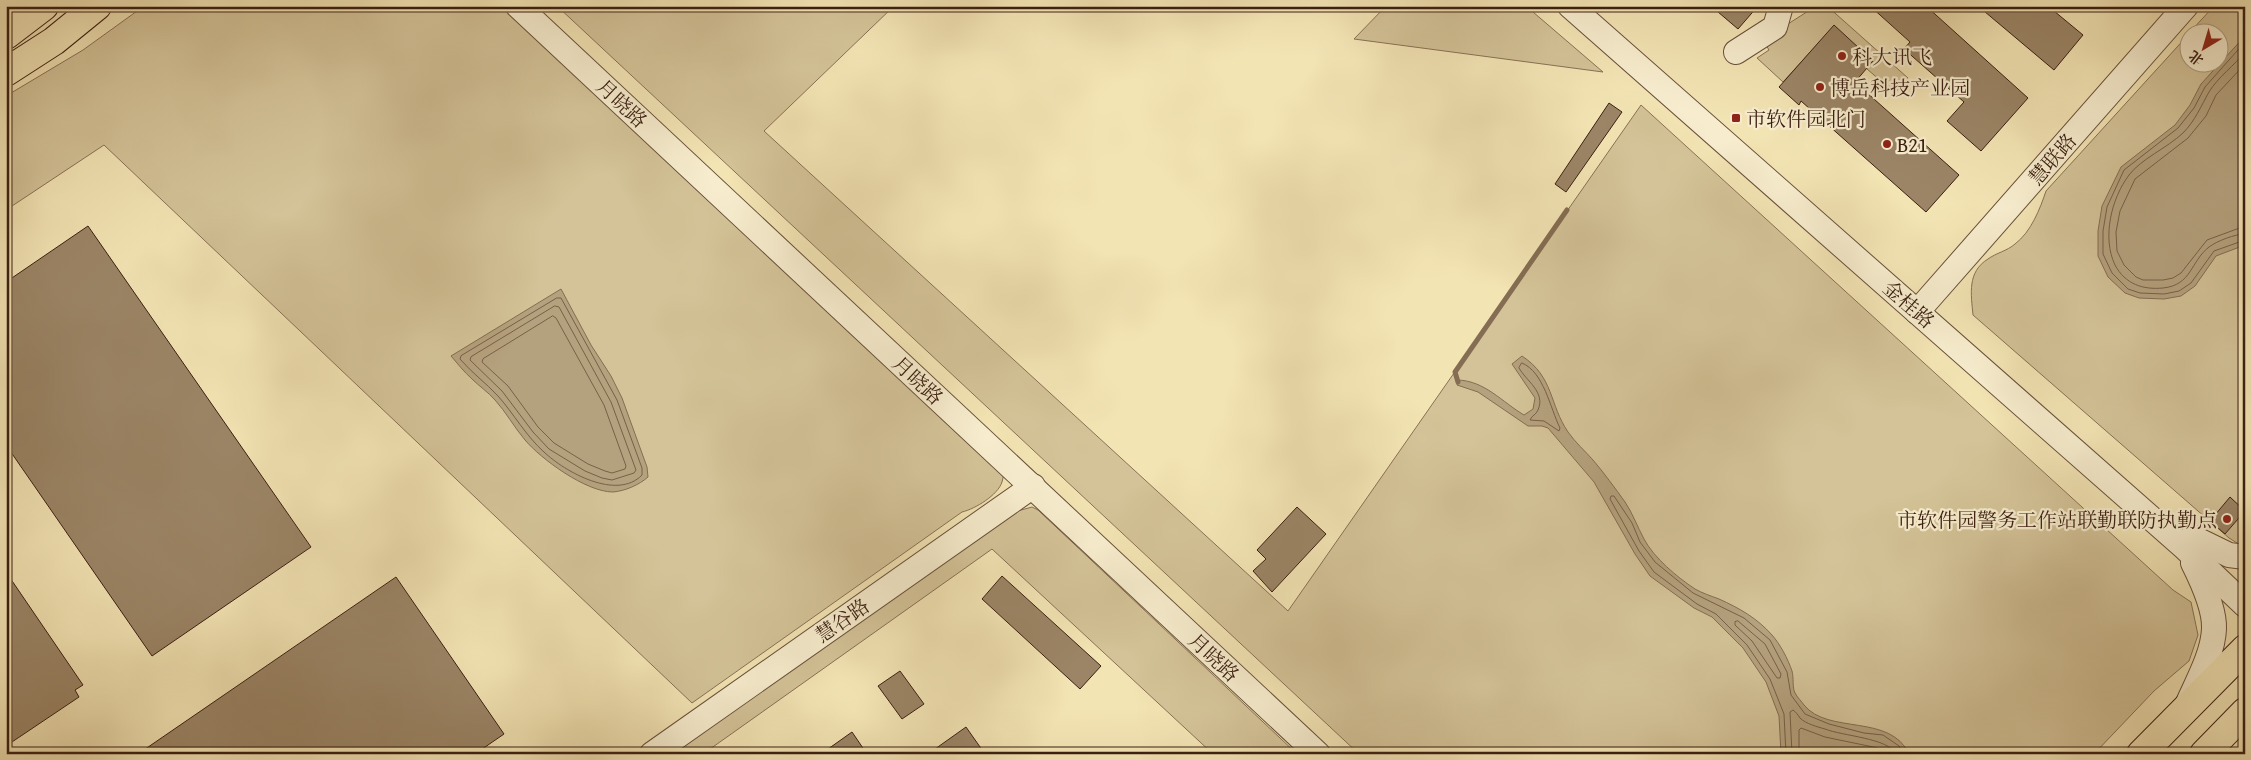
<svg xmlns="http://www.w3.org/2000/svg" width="2251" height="760" font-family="'Gentium Book Plus','Noto Serif SC',serif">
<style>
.green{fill:#d4c398;stroke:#887155}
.water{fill:#b4a17d;stroke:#846d52}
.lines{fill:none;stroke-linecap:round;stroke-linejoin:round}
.shore{stroke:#786048;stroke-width:1}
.stream{stroke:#846d52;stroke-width:5}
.building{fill:#9b8566;stroke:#3b1f12}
.minor-casing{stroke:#69503a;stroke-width:26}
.major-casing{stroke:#3b1f12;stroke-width:30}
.highway-casing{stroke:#3b1f12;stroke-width:30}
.minor{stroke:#f7edce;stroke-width:24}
.major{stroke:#f3e4b4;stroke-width:28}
.highway{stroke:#f3e4b4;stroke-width:28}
.poi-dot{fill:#8f2418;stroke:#f7edce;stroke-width:2}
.labels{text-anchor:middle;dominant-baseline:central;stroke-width:4.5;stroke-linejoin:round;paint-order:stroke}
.poi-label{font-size:20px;fill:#3b1f12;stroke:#f7edce;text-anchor:start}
.street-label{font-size:20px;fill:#3b1f12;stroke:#f7edce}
</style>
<rect width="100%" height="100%" fill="#f3e4b4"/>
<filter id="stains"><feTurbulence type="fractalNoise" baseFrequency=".004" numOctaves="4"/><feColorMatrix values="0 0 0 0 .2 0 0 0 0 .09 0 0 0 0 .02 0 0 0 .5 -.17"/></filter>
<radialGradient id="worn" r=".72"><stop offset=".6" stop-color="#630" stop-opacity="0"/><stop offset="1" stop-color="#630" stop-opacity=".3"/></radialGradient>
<g class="green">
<path d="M144 6H509L1003 466C1003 471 1004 477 1002 482 998 495 975 509 962 512L692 703 104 145 6 210V96L83 50Z"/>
<path d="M557 6H894L764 131 1288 611 1641 105 2173 590 2191 602 2198 635 2189 661 2154 691 2094 754H1359Z"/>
<path d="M1386 6H1526L1603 72 1354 39Z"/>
<path d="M1816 6H1827L1908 78 1895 93 1867 69 1873 61 1834 26 1783 82 1757 58 1769 50 1763 40Z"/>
<path d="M2214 6H2245V548L2229 538 1973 315C1971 294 1967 272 1988 259 1996 253 2007 251 2015 244 2031 232 2040 209 2046 191L2188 35V62H2218V32H2190Z"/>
<path d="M1032 507 1038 510 1297 754H1213L992 549 703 754H673L1014 512Z"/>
</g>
<g class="water">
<path d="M2245 36V245L2216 256 2195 286 2181 296 2164 299 2139 298 2125 293 2108 277 2098 256V231L2102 206 2121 167 2175 125 2190 105 2201 84Z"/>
<path d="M561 289 591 345 611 376 622 398 647 467 648 477C639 485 625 491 613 492 586 492 541 459 525 440 514 427 506 412 495 400 488 392 479 386 472 379 464 372 458 364 451 356Z"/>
<path d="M1522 356C1554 377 1549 404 1568 432 1575 442 1585 451 1593 460 1604 473 1615 488 1625 502 1633 514 1637 526 1644 539 1654 558 1677 577 1695 589 1702 593 1711 596 1719 599 1739 608 1757 618 1772 635 1780 644 1788 659 1792 671 1794 678 1792 687 1795 693 1797 697 1802 702 1804 705 1828 735 1890 713 1909 754H1781L1779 716 1766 682 1743 648 1712 617 1694 608 1650 576 1635 554 1594 482 1548 428 1542 426H1528L1478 392 1457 385 1458 380C1485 381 1502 402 1524 415L1533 409 1535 398 1512 364Z"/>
</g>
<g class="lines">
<g class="shore">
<path d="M2245 42 2205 87 2194 108 2178 128 2124 170 2107 207 2103 231V254L2112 273 2128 289 2140 293 2164 294 2179 291 2191 283 2214 251 2245 240"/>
<path d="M2245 52C2234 66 2218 77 2209 92 2201 106 2195 121 2183 133 2167 148 2141 159 2129 175 2111 199 2102 238 2115 265 2125 284 2143 290 2163 288 2192 285 2190 262 2209 247 2217 241 2235 234 2245 234"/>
<path d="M2245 64 2216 95 2206 116 2188 138 2135 179 2120 211 2116 232 2117 251 2124 265 2136 277 2143 280H2163L2173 278 2181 273 2207 240 2245 226"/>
<path d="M557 298H561L617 400 642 468V475C617 501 565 472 544 452 526 436 514 414 498 396 486 383 472 373 460 359L461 356Z"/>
<path d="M555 306 559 307 611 402 636 470 634 473 612 480 602 478 585 471 549 449 533 432 502 391 470 360 471 357Z"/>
<path d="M553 316 556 318 604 405 626 466 625 469 612 473 605 471 588 464 554 443 538 427 508 386 482 362 483 359Z"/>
<path d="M1522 363C1544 372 1550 408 1560 428L1559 431 1544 421 1530 420C1532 415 1536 415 1538 410 1546 392 1526 381 1519 368Z"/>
<path d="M1738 621 1765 644 1781 674 1780 678H1777L1752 641 1735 625V622Z"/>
<path d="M1786 754 1784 714 1770 679 1747 645 1716 614 1697 604 1654 572 1639 551 1610 499 1611 496H1614L1632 523 1640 542 1655 562 1693 593 1744 618 1770 640 1787 672 1791 695 1805 714 1829 724 1864 733 1883 735 1899 746 1903 754"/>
<path d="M1792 754 1790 712 1793 710C1796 712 1798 715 1800 718 1806 724 1818 727 1825 729 1842 736 1889 738 1896 754"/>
<path d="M1799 754V730L1801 728 1825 737 1878 748 1887 754"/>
</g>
<path class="stream" d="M1458 382 1455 372 1567 210"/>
</g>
<g class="building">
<path d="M1711 6H1758L1738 29Z"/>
<path d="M1870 6H1926L2028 98 1981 151 1947 121 1964 102 1904 49 1910 42Z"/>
<path d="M1978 6H2048L2083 35 2054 70Z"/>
<path d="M1834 25 1873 61 1855 82 1959 175 1926 212 1801 101 1799 105 1779 87Z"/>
<path d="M1609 103 1622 112 1566 192 1555 184Z"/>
<path d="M88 226 311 547 152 656 6 445V282Z"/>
<path d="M2230 497 2245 511 2225 534 2210 521Z"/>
<path d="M1297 507 1326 534 1272 592 1253 571 1266 559 1257 550Z"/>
<path d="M6 572 83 685 75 690 79 697 6 746Z"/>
<path d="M1002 576 1101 666 1080 689 982 599Z"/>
<path d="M396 577 504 734 475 754H138Z"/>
<path d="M900 671 924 704 902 719 878 686Z"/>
<path d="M966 727 985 754H928Z"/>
<path d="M852 732 867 754H821Z"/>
</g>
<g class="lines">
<defs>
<g id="minor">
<path d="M518 6 1318 754"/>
<path d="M1570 6 2185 548 2245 605"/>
<path d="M1736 52 1775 27 1781 6"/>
<path d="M1917 312 2186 6"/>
<path d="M2192 537 2229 555 2245 557"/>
<path d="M2187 705C2197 682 2213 654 2214 629 2215 609 2202 581 2193 563"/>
<path d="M652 754 1033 486"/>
</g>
<g id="major">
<path d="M6 35 44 6"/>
<path d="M6 72 54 41 97 6"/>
</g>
<g id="highway">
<path d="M2141 754 2245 649"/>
<path d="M2204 754 2245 712"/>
</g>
</defs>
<use href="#minor" class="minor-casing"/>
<use href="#major" class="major-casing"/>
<use href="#highway" class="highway-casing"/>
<use href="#minor" class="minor"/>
<use href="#major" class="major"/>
<use href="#highway" class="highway"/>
</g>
<g class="poi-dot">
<circle cx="1842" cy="56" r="5"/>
<circle cx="1820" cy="87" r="5"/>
<rect x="1731" y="113" width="10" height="10" rx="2.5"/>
<circle cx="1887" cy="144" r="5"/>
<circle cx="2227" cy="519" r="5"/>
</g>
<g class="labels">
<g class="poi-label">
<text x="1852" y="56">科大讯飞</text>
<text x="1830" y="87">博岳科技产业园</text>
<text x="1746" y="118">市软件园北门</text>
<text x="1897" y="144">B21</text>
<text x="2217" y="519" text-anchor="end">市软件园警务工作站联勤联防执勤点</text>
</g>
<g class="street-label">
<text transform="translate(622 103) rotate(43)">月晓路</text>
<text transform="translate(2052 159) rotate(-49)">慧联路</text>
<text transform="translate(1909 304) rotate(41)">金桂路</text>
<text transform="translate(918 380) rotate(43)">月晓路</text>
<text transform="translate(842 620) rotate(-35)">慧谷路</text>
<text transform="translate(1214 657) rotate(43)">月晓路</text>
</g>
</g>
<rect width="2251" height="760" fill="none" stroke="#f3e4b4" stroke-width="25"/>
<rect x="8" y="8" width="2236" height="745" fill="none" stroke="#3b1f12" stroke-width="2.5"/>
<rect x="12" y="12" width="2226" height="735" fill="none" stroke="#3b1f12"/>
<g transform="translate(2204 48) rotate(218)"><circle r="24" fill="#f7edce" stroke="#ac9b83"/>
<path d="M0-4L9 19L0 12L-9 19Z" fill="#8f2418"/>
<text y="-8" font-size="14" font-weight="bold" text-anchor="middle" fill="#3b1f12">北</text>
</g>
<rect width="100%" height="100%" filter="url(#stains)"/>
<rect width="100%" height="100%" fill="url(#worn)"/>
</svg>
